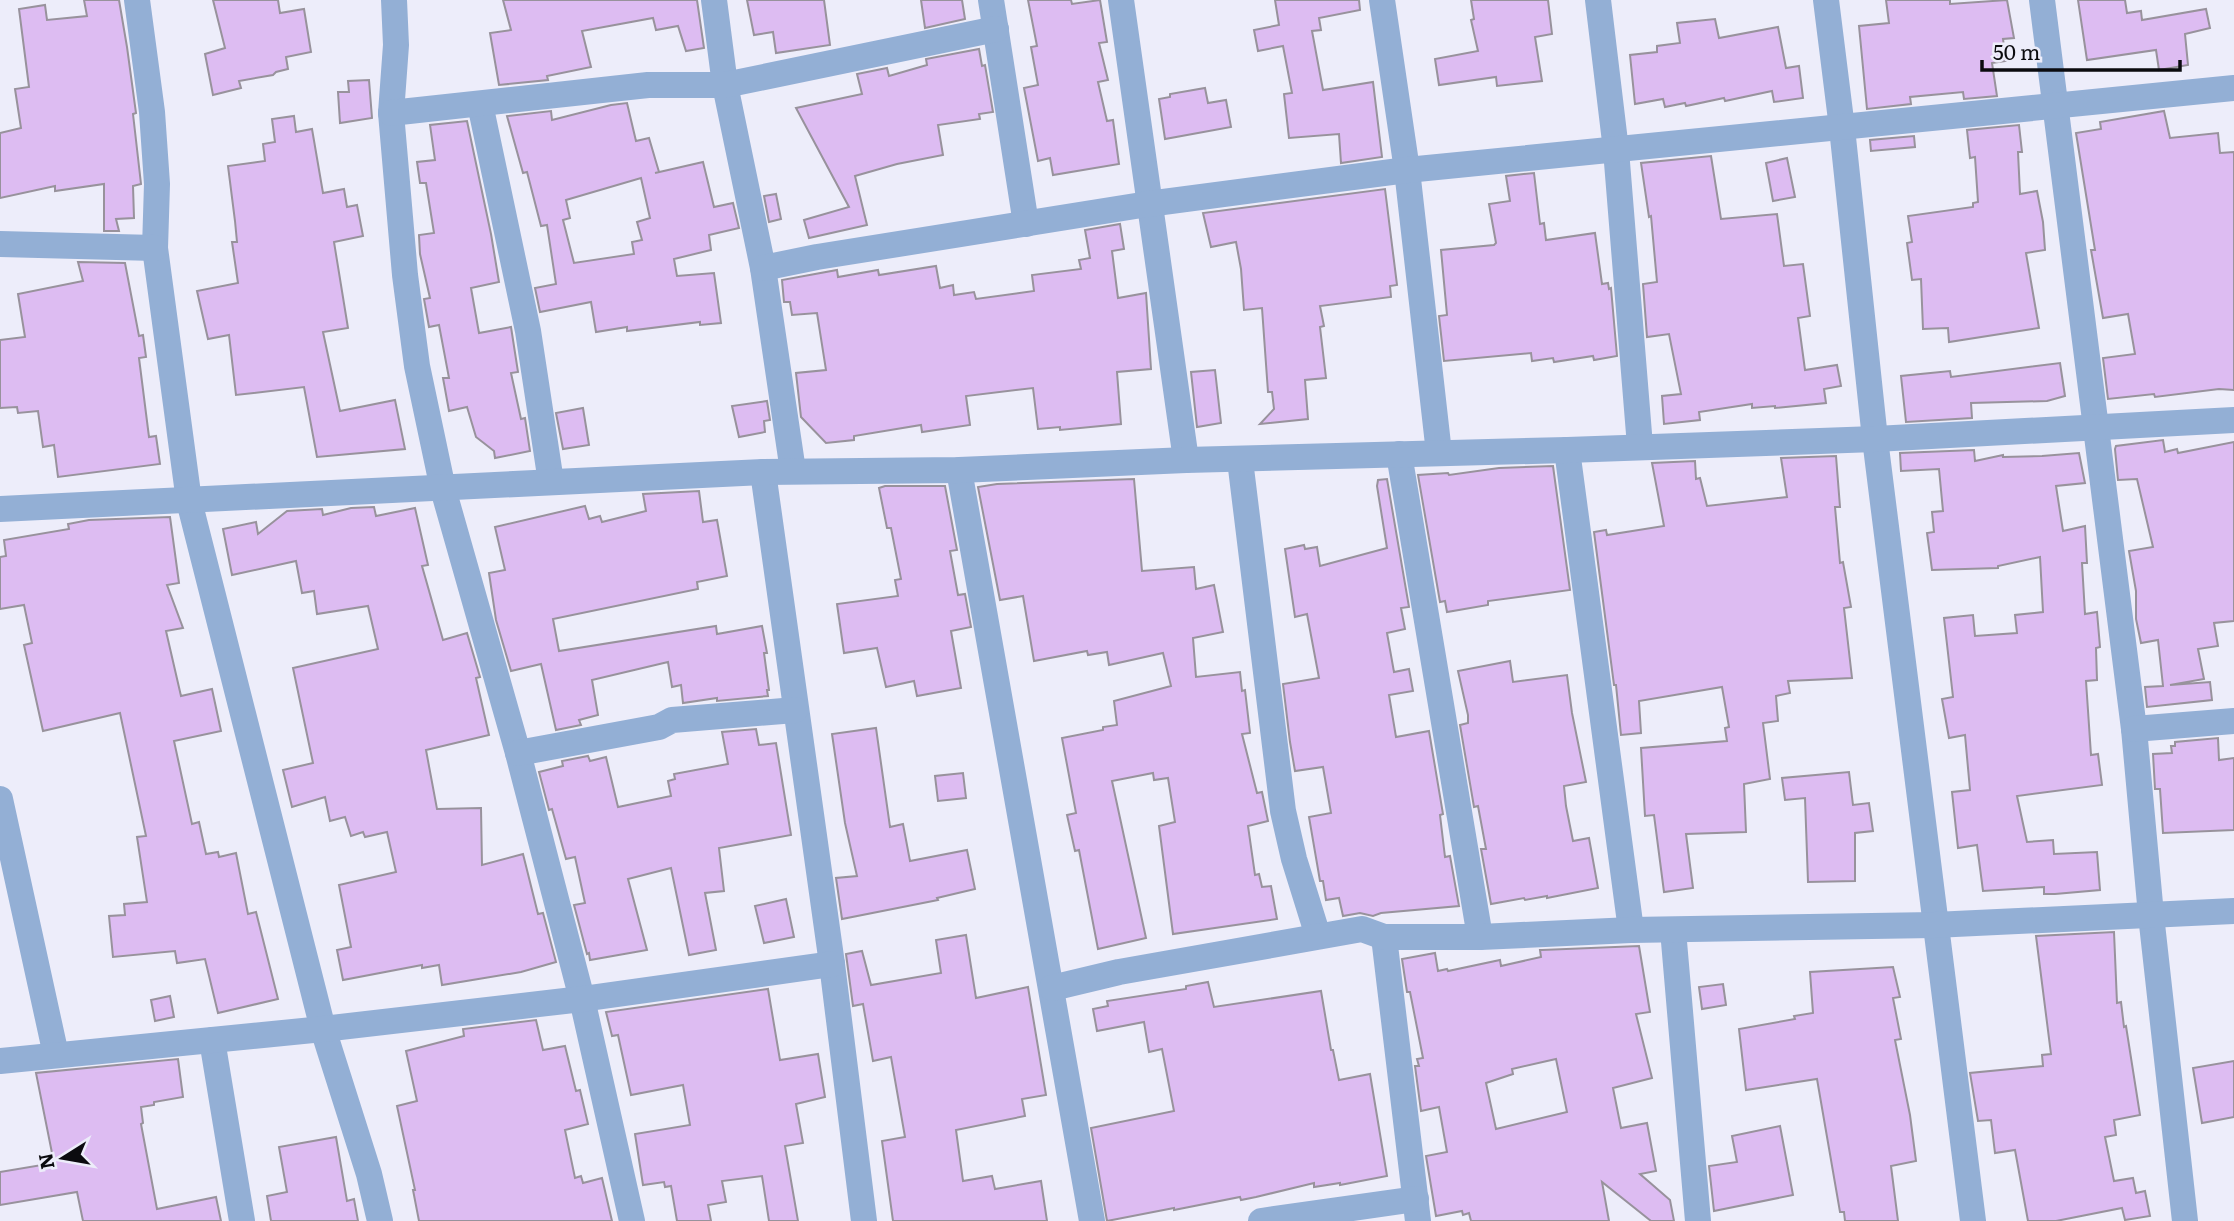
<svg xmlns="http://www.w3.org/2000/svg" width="2234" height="1221" font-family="Literata,serif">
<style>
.building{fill:#ddbcf2;stroke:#98929c;stroke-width:2;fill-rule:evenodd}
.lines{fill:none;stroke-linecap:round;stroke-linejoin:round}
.minor{stroke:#93afd5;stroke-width:26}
</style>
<rect width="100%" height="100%" fill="#ededfa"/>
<g class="building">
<path d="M84 0H119L127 47 136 113 133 114 141 184 133 186 134 218 116 219 119 231H104V184L55 191V186L0 198V133L21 128 15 89 29 87 19 9 45 5 47 20 87 16Z"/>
<path d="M213 0H278L280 13 304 9 311 52 286 57 288 69 276 72 273 75 239 81 241 88 213 95 205 54 225 48Z"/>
<path d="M503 0H697L704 48 686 51 678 26 656 30 653 18 582 31 591 67 547 76 548 80 499 85 490 33 511 30Z"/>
<path d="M747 0H824L830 45 776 53 773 32 754 35Z"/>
<path d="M921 0H962L965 19 925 28Z"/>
<path d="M1028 0H1071L1072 4 1100 0 1107 42 1099 43 1108 80 1098 82 1107 121 1113 120 1119 164 1053 175 1050 158 1038 161 1024 88 1038 85 1031 47 1037 46Z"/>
<path d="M1275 0H1359L1360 10 1319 18 1321 30 1312 31 1323 90 1373 82 1382 157 1341 163 1339 134 1289 138 1284 94 1292 93 1283 46 1258 51 1254 30 1279 25Z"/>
<path d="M1471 0H1548L1552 34 1535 37 1542 81 1497 86 1496 77 1439 85 1435 59 1478 51 1471 20 1474 19Z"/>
<path d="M1886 0H1950V4L2007 0 2014 38 2003 39 2006 61 1992 63 1997 96 1964 99 1963 92 1910 97 1911 104 1867 109 1859 26 1889 23Z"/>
<path d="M2078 0H2125L2127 13 2141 11 2142 20 2206 9 2210 28 2185 34 2188 65 2159 70 2156 50 2087 60Z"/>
<path d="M1715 19 1719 38 1778 27 1786 68 1799 66 1803 98 1774 102 1772 91 1725 101 1724 98 1686 106 1685 103 1665 107 1663 99 1635 104 1630 55 1657 52V46L1680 43 1677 23Z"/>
<path d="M979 49 982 66 985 65 993 112 979 114 980 119 938 125 943 155 897 164 855 176 867 225 809 238 804 220 849 207 796 108 862 94 857 74 887 68 889 76 927 65 926 59Z"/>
<path d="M369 80 372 118 340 123 338 92H349L348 81Z"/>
<path d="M1205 88 1208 103 1226 100 1231 127 1165 139 1159 99 1170 97V94Z"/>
<path d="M627 103 636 141 649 138 659 172 655 173 703 162 714 207 733 203 739 228 709 235 711 250 674 259 677 276 714 273 721 323 700 325V322L627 331V327L596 332 591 302 540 312 535 288 556 284 547 225 541 226 527 172 523 173 507 116 551 111 552 120 611 105ZM641 178 650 218 637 222 642 240 632 242 634 254 574 263 563 220 570 218 566 200Z"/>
<path d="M2164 111 2170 138 2218 133 2220 153 2234 152V390L2219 389 2155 397 2154 394 2108 399 2103 358 2135 354 2128 314 2103 318 2091 250H2095L2076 133 2101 129 2100 122Z"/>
<path d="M294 116 296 132 312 129 323 193 344 189 347 207 357 205 363 236 334 242 348 328 323 332 340 411 395 400 405 449 317 457 304 387 236 395 229 335 208 339 197 291 238 283 232 242H237L235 221 228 166 265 161 263 144 275 142 272 119Z"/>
<path d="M467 121 491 234 499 282 471 288 479 333 511 327 518 372 511 373 521 419 525 418 530 451 495 458 494 451 476 437 467 407 449 411 443 378H449L439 325 429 327 424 299 430 298 420 254 419 235 434 233 426 183H420L417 162 435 160 430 125Z"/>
<path d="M2019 125 2022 152H2018L2020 194 2037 191 2043 222 2045 250 2026 253 2039 328 1949 342 1948 328 1923 329 1921 279 1912 280 1907 243 1912 242 1908 216 1973 207V203L1978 202 1975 157 1970 158 1967 130Z"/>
<path d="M1914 136 1915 147 1871 151 1870 140Z"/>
<path d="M1711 156 1721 219 1777 214 1784 266 1803 264 1810 316 1798 318 1805 370 1837 365 1841 386 1824 389 1826 403 1775 408V406L1752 408V404L1699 412 1700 420 1664 424 1662 396 1681 394 1669 334 1647 337 1643 284 1657 282 1651 216 1649 217 1641 163Z"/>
<path d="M1787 158 1795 197 1773 201 1766 163Z"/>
<path d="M1534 173 1540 224 1544 223 1546 240 1595 233 1602 284 1608 283 1609 289 1611 288 1617 356 1594 360 1593 356 1554 362 1553 358 1532 361 1531 353 1444 361 1439 316 1447 315 1441 250 1494 245 1496 243 1489 204 1510 201 1506 176Z"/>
<path d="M1385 189 1397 285 1390 286 1391 297 1320 306 1324 326 1320 327 1326 378 1305 380 1308 419 1260 424 1274 409 1272 392H1268L1262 308 1244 310 1241 269 1236 242 1211 247 1203 213Z"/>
<path d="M776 194 781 219 769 222 764 196Z"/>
<path d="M1120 224 1124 249 1112 251 1118 298 1146 293 1151 369 1117 372 1121 424 1060 430V427L1038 429 1033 388 966 396 970 425 922 432 921 425 854 436V440L826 443 801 417 796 373 826 370 817 313 792 315 790 302H784L782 280 837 270 838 277 878 270 879 275 936 266 940 288 953 285 954 295 974 292 976 299 1034 291 1032 275 1081 269 1079 260 1090 258 1085 230Z"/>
<path d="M78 262 125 263 139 336 143 335 146 357 139 358 149 437 156 436 160 464 58 477 54 445 43 447 38 411 18 413 17 407 0 408V340L25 337 18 294 83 281Z"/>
<path d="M2060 363 2065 396 2047 401 1971 403 1972 418 1906 422 1901 376 1950 371 1951 377Z"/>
<path d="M1215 370 1221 423 1197 427 1191 372Z"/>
<path d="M767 401 770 420 764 421 765 432 739 437 732 406Z"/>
<path d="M583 408 589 445 563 449 556 413Z"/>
<path d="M2163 440 2165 452 2177 449 2178 453 2234 442V621L2214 623 2218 646 2198 649 2204 679 2170 685 2210 682 2212 700 2147 707 2145 687 2163 686 2158 640 2141 643 2136 619V591L2129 551 2153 547 2137 479 2118 480 2115 449 2116 446Z"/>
<path d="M1974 450 1975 461 2003 455V457L2042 456 2079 453 2085 483 2056 486 2063 531 2085 526 2087 563H2082L2085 614 2097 612 2100 647 2096 648 2097 680 2086 681 2091 755 2098 754 2102 785 2017 796 2027 842 2053 840 2054 854 2097 852 2100 890 2055 894H2044V887L1983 891 1977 845 1958 848 1952 792 1970 790 1965 735 1949 738 1942 699 1953 697 1944 618 1973 615 1975 636 2017 633 2015 615 2043 612 2040 557 1998 566V568L1932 570 1927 533 1934 532 1932 512 1943 511 1939 469 1901 471 1900 453Z"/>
<path d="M1836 456 1840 507H1835L1840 563 1843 562 1851 607 1844 608 1852 678 1788 681 1790 693 1776 696 1778 721 1763 723 1770 779 1744 784 1746 832 1686 834 1693 888 1664 892 1654 815 1645 816 1641 748 1727 741 1725 728 1729 727 1722 687 1639 701 1641 733 1621 735 1616 685H1614L1594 532 1606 530 1607 535 1664 526 1652 463 1695 461 1696 479 1700 478 1707 506 1787 497 1781 458Z"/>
<path d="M1553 466 1570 590 1488 601V605L1447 612 1445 601 1440 602 1418 475 1448 473 1449 475 1499 468Z"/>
<path d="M1134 479 1142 571 1194 567 1196 589 1214 585 1223 632 1193 638 1196 677 1240 672 1242 691 1245 690 1250 733 1242 734 1257 793 1262 792 1268 821 1248 826 1255 875 1259 874 1262 887 1271 886 1277 919 1173 934 1159 826 1175 822 1168 778 1154 780 1153 773 1112 781 1146 938 1098 949 1079 850 1075 851 1067 815 1076 813 1062 738 1103 730V727L1117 725 1114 701 1171 686 1163 653 1109 665 1107 652 1088 655 1087 651 1034 661 1023 596 1000 600 978 487 997 484Z"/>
<path d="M1387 479 1409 607 1401 608 1405 629 1387 633 1394 672 1409 669 1413 691 1389 695 1396 737 1429 731 1443 814 1440 815 1445 857 1450 856 1459 906 1381 913 1373 916 1360 913 1343 916 1339 898 1326 900 1323 881H1320L1309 817 1331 813 1323 767 1295 771 1290 742 1283 684 1319 678 1307 614 1295 617 1285 549 1304 545 1305 549 1317 547 1320 566 1387 548 1377 486 1378 480Z"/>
<path d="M885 486H945L957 550 950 551 958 595 965 594 971 627 951 631 961 688 917 696 914 681 886 687 877 648 844 653 837 604 898 596 895 580 901 579 891 528H887L879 488Z"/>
<path d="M699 491 703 522 717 520 727 576 697 582 698 589 553 619 559 651 716 626 717 634 762 626 767 653H764L769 690H767L768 696 717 701V698L683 703 681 685 672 687 668 662 592 680 598 715 579 720 581 725 556 730 541 664 511 671 496 620 489 573 505 570 495 527 585 506 589 519 600 516 602 522 646 511 643 494Z"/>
<path d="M374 507 376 516 415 508 428 565 422 566 443 640 467 633 480 677 476 678 489 735 426 750 437 809 481 808 482 865 523 854 538 914 543 913 556 962 521 972 442 985 439 965 422 968V965L343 980 337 950 351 947 339 885 396 872 387 832 365 837 363 832 351 836 345 817 330 821 325 797 292 807 283 770 313 763 293 668 378 649 368 606 317 614 314 591 302 593 296 561 232 575 223 529 256 522 258 534 287 511 322 509 323 515 351 508Z"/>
<path d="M170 517 179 583 167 585 183 628 166 631 181 696 212 689 221 731 174 741 192 824 199 822 206 854 218 852 219 857 236 853 248 914 256 912 278 999 218 1013 205 959 177 963 175 951 113 957 109 916 125 915 124 904 147 902 137 837 146 836 120 713 43 731 24 645 32 643 24 605 0 609V557L6 556 4 540 69 529 68 524 89 520Z"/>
<path d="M1510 661 1513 682 1567 675 1572 713 1586 782 1564 786 1566 806 1573 841 1589 838 1598 888 1547 898V896L1525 900 1524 898 1491 904 1481 849H1486L1478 806 1474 807 1460 725 1468 723V715L1458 671Z"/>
<path d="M876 728 890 827 903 824 910 861 967 850 975 889 937 898 938 900 842 919 836 878 857 876 845 823 832 734Z"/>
<path d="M756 729 759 745 776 743 791 835 719 848 724 891 705 893 716 950 689 955 671 868 628 879 647 950 590 960 589 953 587 954 574 905 585 903 575 857 566 859 552 809 549 810 539 772 563 766 562 761 588 756 590 761 606 757 618 807 671 796 668 781 675 779 674 774 728 764 722 732Z"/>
<path d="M2218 738 2219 760 2234 758V830L2163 833 2160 789H2155L2153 754 2172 753 2171 746H2175V742Z"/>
<path d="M1849 772 1853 805 1869 803 1873 831 1855 833V881L1808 882 1805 798 1785 800 1782 778Z"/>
<path d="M963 773 966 798 938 801 935 776Z"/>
<path d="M786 899 794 937 764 943 755 906Z"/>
<path d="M2114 932 2117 1003 2121 1002 2124 1027 2126 1026 2140 1115 2114 1120 2116 1135 2105 1137 2114 1181 2133 1178 2136 1193 2145 1191 2150 1216 2125 1220 2122 1208 2056 1221H2028L2015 1150 1995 1153 1991 1120 1978 1121 1970 1073 2043 1066 2042 1055 2051 1054 2036 936Z"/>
<path d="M966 935 976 998 1028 987 1046 1095 1022 1099 1025 1116 956 1130 963 1181 992 1176 995 1189 1041 1181 1047 1221H893L882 1141 905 1137 891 1057 873 1061 863 1004 853 1006 846 954 862 951 871 985 941 973 936 940Z"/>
<path d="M1639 946 1650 1012 1636 1014 1652 1078 1613 1088 1621 1128 1647 1123 1656 1171 1640 1174 1670 1200 1674 1221H1651L1602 1182 1609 1221H1471L1469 1213 1463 1215 1462 1211 1436 1216 1426 1156 1447 1152 1439 1107 1421 1111 1415 1066H1419L1417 1059 1423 1058 1410 992H1407L1402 959 1435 953 1438 971 1447 969 1448 971 1500 960 1501 966 1541 957 1540 950H1542ZM1556 1059 1567 1112 1496 1129 1486 1083 1513 1074 1512 1069Z"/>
<path d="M1893 967 1900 997 1893 998 1901 1039 1895 1040 1910 1115 1916 1161 1891 1166 1898 1221H1845L1844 1212H1840L1817 1079 1746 1090 1739 1029 1795 1019 1794 1016 1813 1013 1810 972Z"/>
<path d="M1208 982 1214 1007 1321 991 1331 1050H1333L1339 1080 1370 1074 1387 1176 1340 1185V1183L1314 1187V1183L1256 1197 1241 1200 1240 1197 1174 1210V1208L1107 1221 1091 1128 1174 1111 1162 1049 1149 1052 1144 1022 1097 1031 1093 1009 1108 1006 1107 1001 1186 989V986Z"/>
<path d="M1723 984 1726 1005 1702 1009 1699 987Z"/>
<path d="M768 989 780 1060 818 1054 825 1097 796 1104 803 1143 785 1146 798 1221H769L762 1176 722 1181 726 1202 708 1205 711 1221H677L671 1186 665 1187 664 1182 643 1185 635 1134 690 1125 683 1085 631 1095 618 1035 612 1036 606 1012Z"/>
<path d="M170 996 174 1017 155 1021 151 1000Z"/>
<path d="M536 1020 543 1050 565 1046 576 1091 580 1090 588 1124 565 1130 575 1178 581 1176 583 1183 602 1178 612 1221H419L413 1190H415L397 1106 417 1101 406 1051 464 1036 463 1029Z"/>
<path d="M178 1059 183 1097 154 1102V1105L141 1107 143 1123 141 1124 157 1209 216 1197 221 1221H83L77 1192 0 1205V1172L54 1163 36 1073Z"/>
<path d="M2234 1061V1117L2202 1123 2193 1068Z"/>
<path d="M1780 1126 1793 1195 1714 1211 1709 1166 1737 1162 1732 1136Z"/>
<path d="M336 1137 347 1201 354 1199 358 1221H271L267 1196 287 1192 279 1147Z"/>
</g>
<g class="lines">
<g class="minor">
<path d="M137 0 152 112 157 184 155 248 189 501 323 1029 369 1174 380 1221"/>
<path d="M394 0 396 45 391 113 405 275 417 366 443 489 518 753 582 999 632 1221"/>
<path d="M714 0 725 85 763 268 793 471"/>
<path d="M991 0 1026 224"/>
<path d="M1121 0 1186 460"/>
<path d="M1382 0 1407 170 1439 453"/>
<path d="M1598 0 1616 150 1640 446"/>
<path d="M1826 0 1842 128 1875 439 1973 1221"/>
<path d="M2042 0 2134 729 2151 915 2185 1221"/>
<path d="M480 104 528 331 551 482"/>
<path d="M391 113 648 85H725L996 29"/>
<path d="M0 244 155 248"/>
<path d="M763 268 817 257 1148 204 1407 170 2234 88"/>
<path d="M1567 450 1631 930"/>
<path d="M1399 454 1480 937"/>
<path d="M1240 460 1283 811 1294 859 1318 936"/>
<path d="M959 470 1092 1221"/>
<path d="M763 472 832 964 864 1221"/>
<path d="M0 509 763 472 959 470 1186 460 1567 450 1875 439 2234 420"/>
<path d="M2134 729 2234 721"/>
<path d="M518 753 659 727 672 720 795 710"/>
<path d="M0 799 56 1055"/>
<path d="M1673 930 1698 1221"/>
<path d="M1384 937 1418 1221"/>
<path d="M1052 988 1119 972 1362 929 1384 937H1480L1631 930 1934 925 2234 911"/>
<path d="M212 1040 242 1221"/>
<path d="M0 1061 323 1029 582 999 832 964"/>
<path d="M1261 1221 1416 1199"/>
</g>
</g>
<g transform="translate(63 1158) rotate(259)" stroke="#ededfa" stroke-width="5" paint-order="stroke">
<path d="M0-5L12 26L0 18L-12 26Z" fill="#0b0b0f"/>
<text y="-10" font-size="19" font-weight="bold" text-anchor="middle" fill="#0b0b0f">N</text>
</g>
<path d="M1982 60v10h198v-10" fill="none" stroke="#0b0b0f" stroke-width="3.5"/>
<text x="1993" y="60" font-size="21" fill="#0b0b0f" stroke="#ededfa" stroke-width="5" paint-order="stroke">50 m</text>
</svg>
